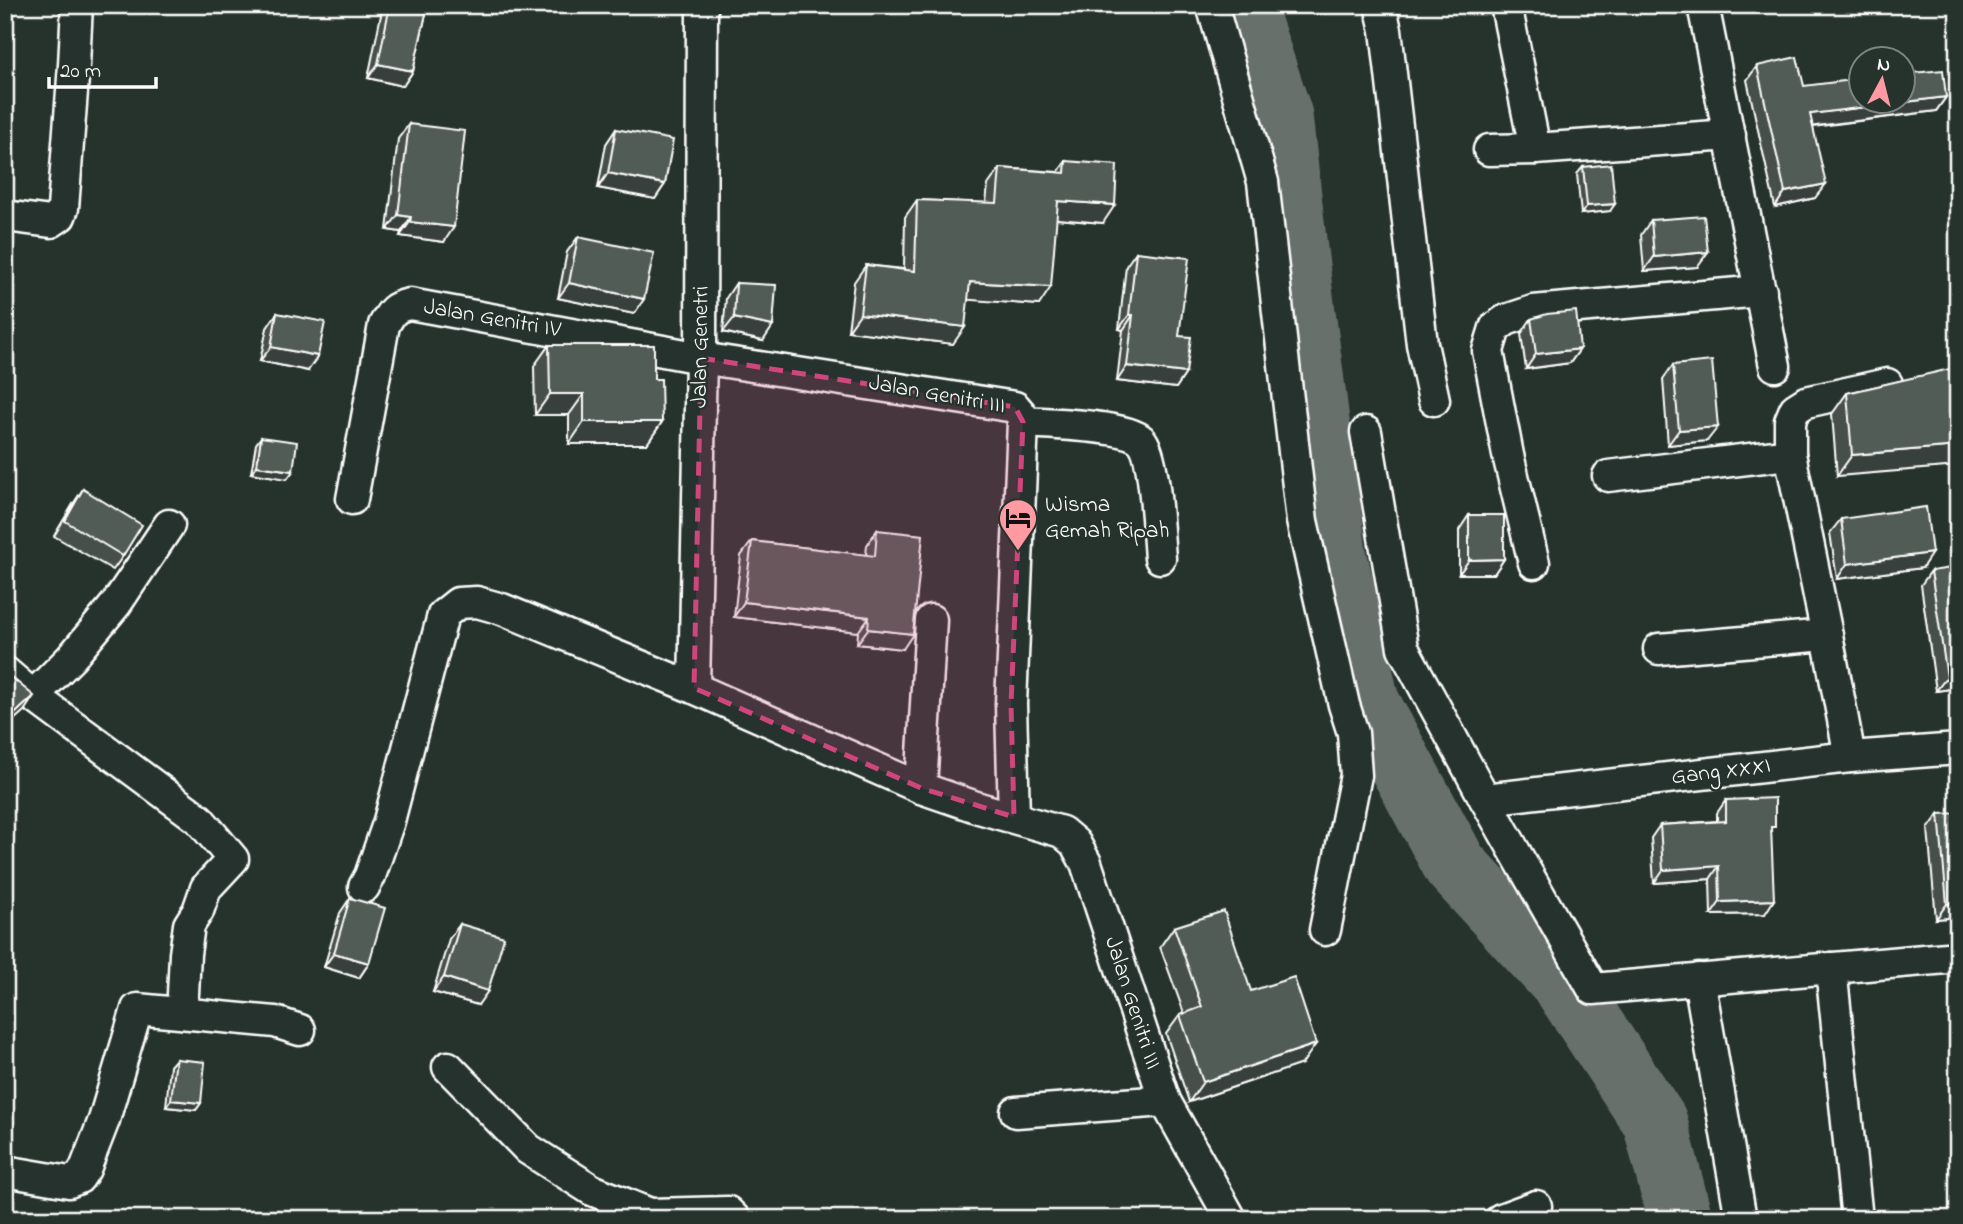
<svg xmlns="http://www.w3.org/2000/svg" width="1963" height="1224" font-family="'Indie Flower',sans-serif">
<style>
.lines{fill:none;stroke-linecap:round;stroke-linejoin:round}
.river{stroke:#67706c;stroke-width:65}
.street-casing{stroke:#fff;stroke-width:35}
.street{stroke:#26332d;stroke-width:30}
.wall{fill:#464f4b;stroke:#fff;stroke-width:2}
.shaded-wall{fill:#39403d;stroke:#fff;stroke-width:2}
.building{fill:#515c57;stroke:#fff;stroke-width:2}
.marked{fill:#ce467c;fill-opacity:0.2;stroke:#ce467c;stroke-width:5;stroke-dasharray:14 9;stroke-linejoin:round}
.labels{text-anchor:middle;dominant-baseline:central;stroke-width:5;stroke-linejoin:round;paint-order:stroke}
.street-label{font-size:23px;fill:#fff;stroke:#26332d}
.poi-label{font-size:23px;fill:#fff;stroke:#26332d;text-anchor:start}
</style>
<rect width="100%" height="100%" fill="#26332d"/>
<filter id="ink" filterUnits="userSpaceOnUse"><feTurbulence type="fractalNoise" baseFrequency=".0143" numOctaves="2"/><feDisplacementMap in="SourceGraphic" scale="14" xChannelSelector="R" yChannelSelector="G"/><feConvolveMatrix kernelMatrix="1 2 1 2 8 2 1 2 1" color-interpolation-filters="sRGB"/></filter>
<g filter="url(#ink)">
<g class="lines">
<path class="river" d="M1243 5 1280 116 1296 258 1334 553 1367 702 1455 865 1565 985 1655 1122 1680 1219"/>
<defs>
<g id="street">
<path d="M1212 5 1263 182 1302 521 1344 705 1353 733 1356 775 1325 930"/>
<path d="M1380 5 1386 30 1422 344 1434 400"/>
<path d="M1506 5 1535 149"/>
<path d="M1703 5 1775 366"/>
<path d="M1489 150 1535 149 1730 135"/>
<path d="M5 216 51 222 60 216 63 208 74 65 77 5"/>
<path d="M1023 422C1047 424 1125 425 1141 440 1155 454 1158 536 1160 558"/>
<path d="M1366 432 1403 648 1485 799 1593 989 1958 957"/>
<path d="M1608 476 1790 454"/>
<path d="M352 499 384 325C392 311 394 307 410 304L701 358 1015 407 1021 414 1023 422 1011 704 1014 817"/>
<path d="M1534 563 1508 455 1488 351 1495 328 1506 320 1533 311 1761 291"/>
<path d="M1659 649 1827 635"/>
<path d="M5 672 33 696 199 819 233 859 206 888 198 911 189 925 185 954 183 994"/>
<path d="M694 688 701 358 702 5"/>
<path d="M33 696 71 658 116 604 169 525"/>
<path d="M1850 757 1827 635 1790 454V421L1795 409 1806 402 1887 384"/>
<path d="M921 788 931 620"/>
<path d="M1485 799 1850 757 1958 749"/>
<path d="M364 887 370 876 389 821 443 615 458 603 477 602 502 609 694 688 921 788 979 808 1062 832 1075 843 1086 863 1165 1101 1231 1219"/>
<path d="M1831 968 1857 1219"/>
<path d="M1699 979 1741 1219"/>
<path d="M448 1067 528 1149 592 1190 650 1214 728 1212 735 1219"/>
<path d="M1016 1112 1165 1101"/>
<path d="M5 1171 69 1182 79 1178 85 1169 104 1120 137 1009 275 1022 300 1030"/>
<path d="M1501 1219 1536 1206"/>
</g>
</defs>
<use href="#street" class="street-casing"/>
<use href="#street" class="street"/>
</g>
<g class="wall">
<path d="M383 5H428L413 71 403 86 368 78Z"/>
<path d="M1757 66 1804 86 1946 97 1936 111 1813 127 1815 198 1775 207 1747 80Z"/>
<path d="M409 124 444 242 400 236 401 232 387 230 398 139Z"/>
<path d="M616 129 665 184 655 199 598 188 606 144Z"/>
<path d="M1066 161 1103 223 1056 219 1039 305 968 299 953 344 848 331 854 282 866 265 904 269 905 217 917 200 986 203 988 185 1000 168 1058 172Z"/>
<path d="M1583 167 1610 211 1581 214 1577 174Z"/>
<path d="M1651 220 1697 267 1644 271 1641 235Z"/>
<path d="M578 237 644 299 634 314 558 298 567 252Z"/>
<path d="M1136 252 1179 336 1186 373 1176 388 1117 381 1123 330 1119 329 1126 266Z"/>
<path d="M736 283 763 341 723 332 726 298Z"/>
<path d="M277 313 308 371 260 361 267 328Z"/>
<path d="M1531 319 1580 349 1570 363 1526 369 1521 334Z"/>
<path d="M549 345 654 379 662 422 647 444H569V415H535L534 366Z"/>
<path d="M1673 365 1707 441 1668 445 1663 379Z"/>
<path d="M1958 368 1837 476 1832 414 1847 393Z"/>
<path d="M261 437 293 471 287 479 251 473 256 444Z"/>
<path d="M83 489 123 556 113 570 54 536 73 504Z"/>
<path d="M1469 515 1504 559 1494 574H1459V530Z"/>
<path d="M1841 519 1922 568 1837 579 1830 533Z"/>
<path d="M877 530 903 649 857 644 858 632 734 617 741 556 752 541 866 555 867 545Z"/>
<path d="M1931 571 1958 688 1936 691 1921 585Z"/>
<path d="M1726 800 1771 833 1765 914 1711 915 1710 879 1654 883 1651 838 1660 825 1717 821V813Z"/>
<path d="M1939 814 1958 917 1936 919 1928 829Z"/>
<path d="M350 898 369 963 359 978 324 967 340 913Z"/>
<path d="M460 924 478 1005 433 992 449 939Z"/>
<path d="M1174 927 1251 991 1302 1064 1189 1102 1166 1034 1180 1015 1184 1013 1160 947Z"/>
<path d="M176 1059 201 1103 196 1110 166 1107 170 1066Z"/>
</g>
<g class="shaded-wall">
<path d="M378 64 413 71 403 86 368 78Z"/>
<path d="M1946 97 1936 111 1800 128 1810 114Z"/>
<path d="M608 173 665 184 655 199 598 188Z"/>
<path d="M1826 184 1815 198 1775 207 1785 192Z"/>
<path d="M1058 201 1115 205 1103 223 1046 218Z"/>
<path d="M1615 204 1610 211 1581 214 1587 206Z"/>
<path d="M398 215 411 217 401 232 387 230Z"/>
<path d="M410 222 454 227 444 242 400 236Z"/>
<path d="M1708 252 1697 267 1644 271 1654 257Z"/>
<path d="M970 282 1051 287 1039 305 958 299Z"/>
<path d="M569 283 644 299 634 314 558 298Z"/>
<path d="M860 314 965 327 953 344 848 331Z"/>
<path d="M1129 315H1133L1123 330 1119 329Z"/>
<path d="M734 318 773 326 763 341 723 332Z"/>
<path d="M271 347 318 356 308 371 260 361Z"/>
<path d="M1580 349 1570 363 1526 369 1536 354Z"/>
<path d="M1127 366 1186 373 1176 388 1117 381Z"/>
<path d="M550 394H584L569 415H535Z"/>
<path d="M584 422H662L647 444H569Z"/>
<path d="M1718 427 1707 441 1668 445 1679 430Z"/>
<path d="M1958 446V466L1837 476 1852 455Z"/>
<path d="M257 466 293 471 287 479 251 473Z"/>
<path d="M1932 553 1922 568 1837 579 1847 564Z"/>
<path d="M1504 559 1494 574H1459L1469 560Z"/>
<path d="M744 602 869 617 858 632 734 617Z"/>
<path d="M868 629 913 634 903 649 857 644Z"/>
<path d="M1958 675V688L1936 691 1947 677Z"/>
<path d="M34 696 24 711 5 728V723Z"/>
<path d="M1719 866 1710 879 1654 883 1663 870Z"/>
<path d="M1774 900 1765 914 1711 915 1720 902Z"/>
<path d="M1958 903V917L1936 919 1947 904Z"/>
<path d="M334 953 369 963 359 978 324 967Z"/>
<path d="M444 977 488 991 478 1005 433 992Z"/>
<path d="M1316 1044 1302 1064 1189 1102 1203 1082Z"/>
<path d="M171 1100 201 1103 196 1110 166 1107Z"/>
</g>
<g class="building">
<path d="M390 5H428L413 71 378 64Z"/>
<path d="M1797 57 1804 86 1861 79V102H1903V74L1943 70 1946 97 1810 114 1826 184 1785 192 1757 66Z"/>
<path d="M409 124 465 131 454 227 410 222 411 217 398 215Z"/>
<path d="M616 129 673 140 665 184 608 173Z"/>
<path d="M1066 161 1117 165 1115 205 1058 201 1051 287 970 282 965 327 860 314 866 265 915 271 917 200 997 203 1000 168 1065 173Z"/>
<path d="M1611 164 1615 204 1587 206 1583 167Z"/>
<path d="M1704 216 1708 252 1654 257 1651 220Z"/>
<path d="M578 237 654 253 644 299 569 283Z"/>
<path d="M1136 252 1189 258 1179 336 1191 337 1186 373 1127 366 1133 315H1129Z"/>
<path d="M736 283 776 285 773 326 734 318Z"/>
<path d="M1576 311 1580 349 1536 354 1531 319 1547 314Z"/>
<path d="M277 313 325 322 318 356 271 347Z"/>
<path d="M549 345H654V379H661L662 422H584V394H550Z"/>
<path d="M1712 361 1718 427 1679 430 1673 365Z"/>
<path d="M1954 368H1958V446L1852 455 1847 393Z"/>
<path d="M261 437 297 442 293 471 257 466Z"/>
<path d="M83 489 142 525 123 556 65 521Z"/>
<path d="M1926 507 1932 553 1847 564 1841 519Z"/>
<path d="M1469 515H1504V559L1469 560Z"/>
<path d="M877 530 923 535 913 634 868 629 869 617 744 602 752 541 875 556Z"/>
<path d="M1958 567V675L1947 677 1931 571Z"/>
<path d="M5 672 34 696 5 723Z"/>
<path d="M1775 798V827H1771L1774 900 1720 902 1719 866 1663 870 1660 825 1726 821V800Z"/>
<path d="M1958 813V903L1947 904 1939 814Z"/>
<path d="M350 898 385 908 369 963 334 953Z"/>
<path d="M1224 911 1251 991 1294 977 1316 1044 1203 1082 1180 1015 1202 1007 1174 927Z"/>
<path d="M460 924 504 937 488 991 444 977Z"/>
<path d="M176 1059 205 1062 201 1103 171 1100Z"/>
<path d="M122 1216 173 1219H122Z"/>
</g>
</g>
<path class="marked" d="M701 358 1015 407 1023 422 1011 704 1014 817 921 788 694 688Z"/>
<defs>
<symbol id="hotel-pin" viewBox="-11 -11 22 30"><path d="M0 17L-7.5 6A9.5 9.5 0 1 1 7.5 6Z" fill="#ff9aa2" stroke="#26332d"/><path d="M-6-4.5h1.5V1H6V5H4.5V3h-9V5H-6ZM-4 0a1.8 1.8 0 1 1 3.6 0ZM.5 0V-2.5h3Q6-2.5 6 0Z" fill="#111"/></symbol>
</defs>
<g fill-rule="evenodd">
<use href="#hotel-pin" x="996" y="496" width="44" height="60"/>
</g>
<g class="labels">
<g class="street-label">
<text transform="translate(492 319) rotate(10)">Jalan Genitri IV</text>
<text transform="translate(701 347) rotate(-89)">Jalan Genetri</text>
<text transform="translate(937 395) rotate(10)">Jalan Genitri III</text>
<text transform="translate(1721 772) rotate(-7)">Gang XXXI</text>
<text transform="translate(1132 1003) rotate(72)">Jalan Genitri III</text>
</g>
<g class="poi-label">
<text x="1045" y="505">Wisma<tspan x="1045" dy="26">Gemah Ripah</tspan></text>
</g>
</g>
<rect width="1963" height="1224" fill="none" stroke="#26332d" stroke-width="28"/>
<rect x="14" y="14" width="1935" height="1196" fill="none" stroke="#fff" stroke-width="2.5" filter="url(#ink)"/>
<g transform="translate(1882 80) rotate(7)"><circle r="33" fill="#26332d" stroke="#7d8581" stroke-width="2"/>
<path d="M0-5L12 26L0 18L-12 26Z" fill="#ff9aa2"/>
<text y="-10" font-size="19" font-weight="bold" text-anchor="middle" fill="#ffffff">N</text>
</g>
<path d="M49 77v10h107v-10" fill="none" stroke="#ffffff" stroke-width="3.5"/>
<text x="60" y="77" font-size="21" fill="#ffffff" stroke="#26332d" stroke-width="5" paint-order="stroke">20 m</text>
</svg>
